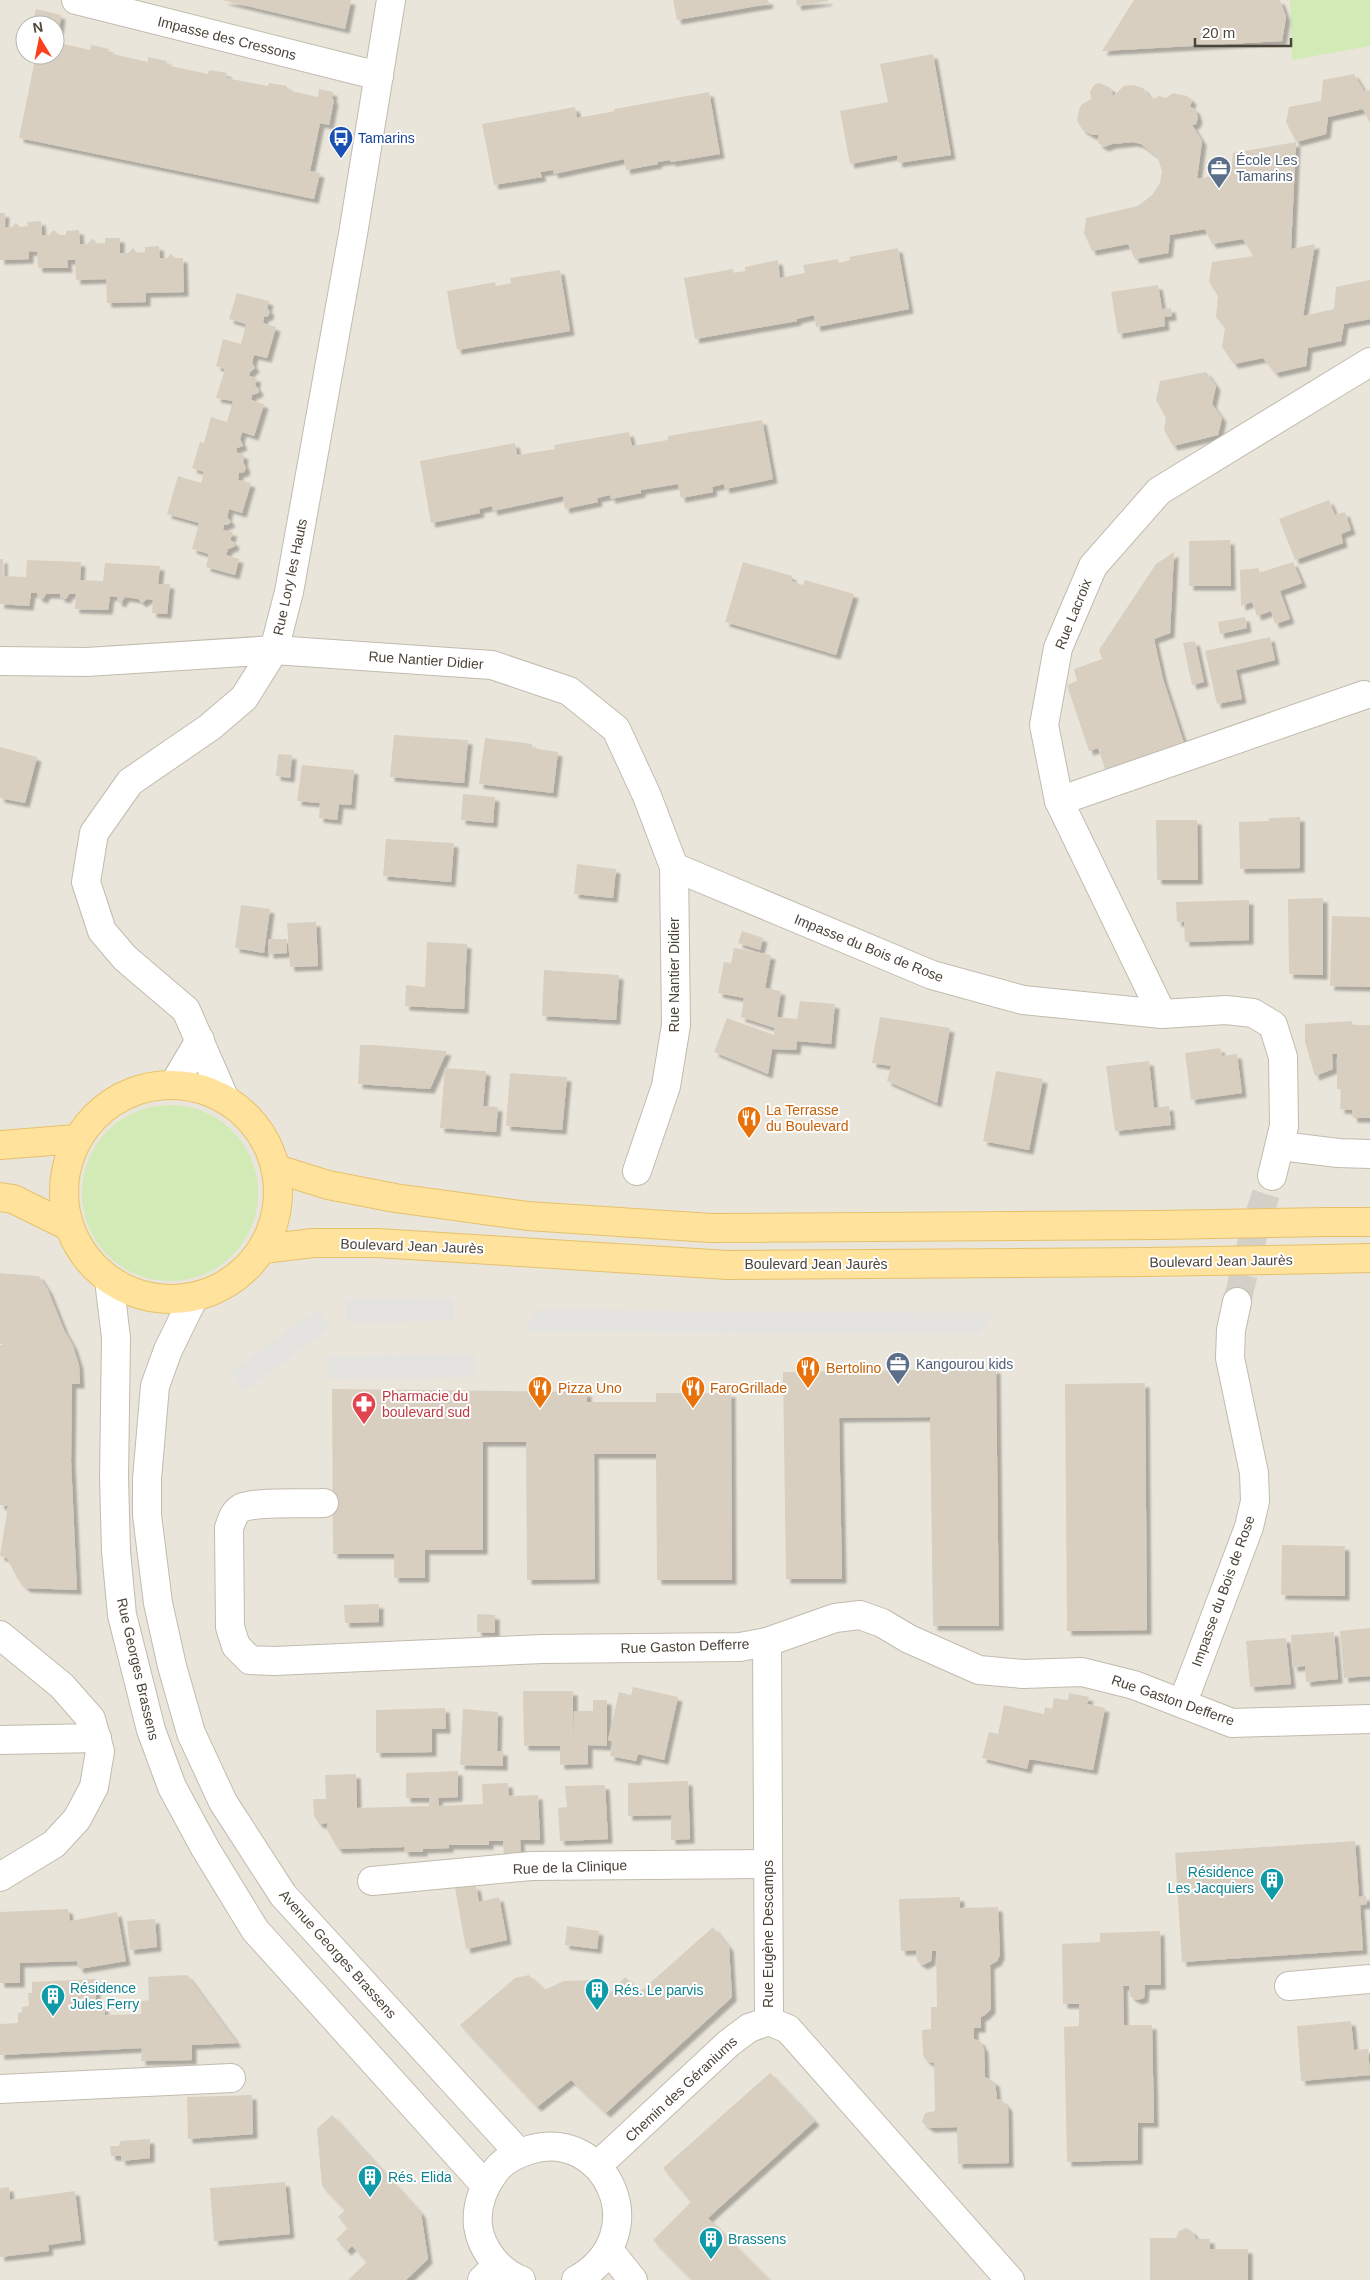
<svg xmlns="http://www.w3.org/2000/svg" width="1370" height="2280" font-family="Arial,sans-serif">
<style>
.residential{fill:#eae5da;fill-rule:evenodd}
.green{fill:#d2eab5}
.parking{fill:#e5e3e0}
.building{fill:#d8cfc1;filter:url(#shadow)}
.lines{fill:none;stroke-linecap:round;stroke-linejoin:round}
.minor-tunnel{stroke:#d4d0c8;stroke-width:28;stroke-dasharray:28 14;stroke-linecap:butt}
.minor-casing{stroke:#c2bbae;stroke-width:30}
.tertiary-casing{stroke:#c2bbae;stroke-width:30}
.primary-casing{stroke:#e6c16a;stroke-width:30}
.minor{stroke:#fff;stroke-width:28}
.tertiary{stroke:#fff;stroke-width:28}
.primary{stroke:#ffe39c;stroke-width:28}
.primary-bridge-casing{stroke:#e6c16a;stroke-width:30;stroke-linecap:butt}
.primary-bridge{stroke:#ffe39c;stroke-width:28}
.labels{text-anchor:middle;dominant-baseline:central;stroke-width:4;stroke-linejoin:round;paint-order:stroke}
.street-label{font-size:14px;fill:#4b4439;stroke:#fff}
.transit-label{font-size:14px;fill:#164399;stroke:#fff;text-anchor:start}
.service-label{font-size:14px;fill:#4e5e75;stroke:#fff;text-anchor:start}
.food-label{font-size:14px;fill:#c56008;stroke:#fff;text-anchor:start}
.health-label{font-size:14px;fill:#be3a42;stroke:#fff;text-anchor:start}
.culture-label{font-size:14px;fill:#0d838f;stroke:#fff;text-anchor:start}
</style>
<defs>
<filter id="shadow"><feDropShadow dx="4.5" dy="4.5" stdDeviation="1" flood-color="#0004"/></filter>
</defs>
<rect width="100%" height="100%" fill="#f6f3ec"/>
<path class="residential" d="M0 0H1370V2280H0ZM25 25H55V55H25Z"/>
<g class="green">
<path d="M1290 0H1370V46L1292 60Z"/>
<circle cx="170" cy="1193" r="88"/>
</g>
<g class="parking">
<path d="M454 1298V1321L346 1322V1299Z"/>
<path d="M317 1309 331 1327 244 1392 230 1373Z"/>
<path d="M537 1310 993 1313 980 1334 523 1332Z"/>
<path d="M476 1354 477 1377 328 1379 327 1356Z"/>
</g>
<g class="building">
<path d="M222 0H351L345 29Z"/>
<path d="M673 0H768L769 4 677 20Z"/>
<path d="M796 0H828V1L797 6Z"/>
<path d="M1134 0H1280L1286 17 1282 41 1102 51Z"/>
<path d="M36 9 61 15 59 30 55 29V25L32 24Z"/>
<path d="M55 42 90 50 91 45 109 49 108 53 148 62V57L167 61 166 65 208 74 209 70 227 73 226 78 268 86 269 83 287 86V90L318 97 319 89 333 92 332 99 334 100 329 125 320 123 310 171 320 173 314 199 19 138 36 55H55Z"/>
<path d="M933 54 951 155 898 163 897 155 850 164 840 111 888 102 880 64Z"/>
<path d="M1354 74 1364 91 1370 90V123L1363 109 1328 117 1326 134 1296 142 1286 122 1289 107 1321 101 1323 80Z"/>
<path d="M1099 83 1111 88 1113 96 1124 86 1134 85 1143 88 1152 100 1159 96 1166 98 1173 93 1187 96 1192 100 1190 107 1195 109 1198 118 1196 124 1192 125 1202 141 1197 179 1231 172 1233 153 1296 142 1291 249 1315 244 1303 316 1334 309 1336 287 1370 280V319L1344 324 1341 341 1308 348 1306 366 1275 373 1263 358 1234 364 1222 347 1225 328 1216 317 1218 296 1209 282 1212 262 1253 256 1243 239 1212 244 1205 229 1170 235 1168 253 1135 259 1128 244 1092 251 1084 233 1086 218 1138 206 1152 195 1160 183 1162 171 1157 156 1141 144 1133 142 1112 144 1104 147 1098 143V135H1092L1083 130 1077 121 1079 110 1081 105 1091 99 1090 91 1095 84Z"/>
<path d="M709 92 720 154 671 162 670 160 657 162 658 164 626 170 624 159 554 174 553 170 540 172 542 177 494 185 482 124 575 107 577 118 615 111 614 109Z"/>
<path d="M0 213H5L4 227H12L16 223 20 227 28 226 27 222 41 221 42 235H50L51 232 54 230 59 235H66V231L79 230 80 244H87L92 239 95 240 96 244 105 243V238H120V253H128L133 248 137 253 145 252V247L159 246 160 258H167L171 254 175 258H183L184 292 146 293V302L107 303 106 279 76 280 75 260H67L68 268H38L37 252 29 251V259L0 260Z"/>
<path d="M898 248 909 309 816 327 814 315 797 319V321L695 339 684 278 733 269 734 273 745 271V267L778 260 780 278 805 273 803 265 838 259 839 263 850 260 849 257Z"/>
<path d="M560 270 570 331 457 350 447 291 495 282 496 286 511 283 510 278Z"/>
<path d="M1158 285 1162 309 1171 308 1172 316 1164 317 1165 326 1118 334 1111 292Z"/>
<path d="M237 293 269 301 267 308 270 312 268 316 264 317 263 323 276 327 267 358 254 355 252 363 255 368 250 372 249 376 257 378 255 385 259 390 258 393 252 395 251 400 264 404 254 436 242 432 240 439 243 446 237 448 236 452 244 455 243 462 246 468 244 472 239 473 238 480 251 483 242 513 229 509 227 517 231 522 227 525H224L223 530 233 532 230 540 234 542 235 546 228 549 226 555 239 559 235 575 206 567 209 554 192 549 199 523 167 514 178 476 201 483 204 472 192 468 200 442 204 443 211 417 227 422 233 401 216 398 225 369 216 366 223 339 241 344 246 324 229 319Z"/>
<path d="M1206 372 1216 386 1212 404 1222 418 1218 435 1173 446 1164 430 1166 418 1156 400 1160 381Z"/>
<path d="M762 420 773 479 725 489 724 484 712 487 713 492 681 498 678 484 641 490V493L611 499 610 495 597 498 598 502 565 509 563 496 493 511 492 506 479 509 480 513 431 523 420 461 515 443 517 455 555 449 554 445 629 432 632 446 668 440V436Z"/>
<path d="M1329 500 1335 515 1345 512 1351 530 1341 534 1343 543 1295 560 1279 519Z"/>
<path d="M1230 540 1231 586H1189V541Z"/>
<path d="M1174 552 1170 633 1154 639 1163 679 1184 743 1105 769 1098 748 1089 751 1067 685 1077 681 1074 669 1102 659 1099 650 1156 564Z"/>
<path d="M0 559H3V576L26 577 27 560 81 562 80 580 103 581 105 563 160 566 158 584H170L167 614 152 613 153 600 147 599 142 603 138 599 125 597 121 603 118 602 117 597 110 596 108 610 75 609 76 594H69L66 599 60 597V594H46L43 599 38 597 37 593H31L29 606 0 604Z"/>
<path d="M743 562 792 576 791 581 803 585 805 580 854 594 836 655 725 622Z"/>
<path d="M1293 562 1302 583 1280 591 1290 619 1275 624 1271 611 1257 616 1252 602 1241 606 1240 570 1259 568V573Z"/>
<path d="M1245 617 1247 628 1220 634 1218 622Z"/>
<path d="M1270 637 1275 660 1236 670 1242 699 1217 704 1205 651Z"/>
<path d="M1195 641 1204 682 1192 685 1183 643Z"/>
<path d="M394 735 468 740 464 783 390 777Z"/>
<path d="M485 738 532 744V748L558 752 553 793 479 784Z"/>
<path d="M0 747 37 757 25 803 0 798Z"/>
<path d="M278 754 292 755 290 778 276 776Z"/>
<path d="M302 765 354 770 351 805 339 804 337 820 319 818 320 803 297 801Z"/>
<path d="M463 794 495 797 493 823 461 820Z"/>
<path d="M1300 817V868L1240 869 1239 822 1269 821V818Z"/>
<path d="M1156 820H1197L1198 880H1157Z"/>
<path d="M386 839 454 843 451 882 383 876Z"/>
<path d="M577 864 616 869 613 898 574 894Z"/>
<path d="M1323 898V975L1289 974 1288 899Z"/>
<path d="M1249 900V940L1185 942 1184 922H1177L1176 902Z"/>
<path d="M241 905 270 909 264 953 235 948Z"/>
<path d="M1332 916 1370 917V987L1330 986Z"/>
<path d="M316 922 318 966 290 967 287 923Z"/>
<path d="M742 931 763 938 760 950 738 943Z"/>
<path d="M268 939H287V953L269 954Z"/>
<path d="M427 942 467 944 464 1009 405 1006 406 985 425 987Z"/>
<path d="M734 948 771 955 765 988 781 991 777 1017 797 1019 800 1001 835 1004 831 1044 797 1041 796 1050 772 1049 768 1074 714 1052 727 1018 774 1035 775 1028 741 1017 744 998 718 993 724 962 731 963Z"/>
<path d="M544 970 619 975 616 1020 542 1016Z"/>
<path d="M880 1017 950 1028 937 1103 887 1081 891 1066 872 1063Z"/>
<path d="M1352 1021V1025H1370V1118H1353L1352 1110 1340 1109 1341 1089H1337V1054H1332L1333 1069 1315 1076 1305 1042V1024Z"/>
<path d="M360 1045H373L447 1051 430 1089 358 1084Z"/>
<path d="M1220 1048 1222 1056 1237 1054 1242 1093 1191 1100 1185 1053Z"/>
<path d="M1149 1061 1154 1108 1169 1106 1171 1125 1115 1131 1106 1066Z"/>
<path d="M445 1068 486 1071 483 1106 498 1107 496 1132 440 1128Z"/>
<path d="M996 1071 1043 1079 1029 1150 983 1141Z"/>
<path d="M510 1073 567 1077 562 1130 506 1126Z"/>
<path d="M0 1273 39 1276 48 1290 64 1330 73 1346 79 1365 80 1384H72L71 1461 77 1590 26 1588 18 1580 7 1558 0 1556 8 1506 0 1505V1345H3L0 1343Z"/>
<path d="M996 1369 999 1626H933L930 1417 839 1418 842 1579H786L783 1372Z"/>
<path d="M1145 1383 1147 1630 1067 1631 1065 1384Z"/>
<path d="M332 1389 587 1392V1402H656V1393H731L732 1580H657L656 1454H594L595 1579 527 1580 526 1442H483V1550H425V1578H394V1554H333Z"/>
<path d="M1282 1545 1345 1546V1596L1281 1595Z"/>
<path d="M379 1604V1622L345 1623 344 1605Z"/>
<path d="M477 1614 495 1615V1633L477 1632Z"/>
<path d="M1370 1628V1676L1344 1678 1340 1631Z"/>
<path d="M1334 1632 1338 1679 1306 1682 1305 1666 1293 1667 1291 1635Z"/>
<path d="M1286 1638 1291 1684 1250 1687 1246 1641Z"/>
<path d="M633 1687 678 1697 664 1760 638 1754 636 1761 610 1756 613 1741 608 1740 619 1692 631 1695Z"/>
<path d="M523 1691H573V1746L574 1711H593V1700H607V1746L588 1745V1764L560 1765V1746H524Z"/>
<path d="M1069 1693 1089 1697 1087 1704 1105 1708 1093 1770 1035 1760H1029L1027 1769 982 1758 989 1732 998 1734 1004 1705 1044 1714 1045 1707 1052 1709 1054 1698 1068 1700Z"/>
<path d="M445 1708 446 1729H432V1752L376 1753V1710Z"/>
<path d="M463 1709 498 1712 497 1751H503V1766L460 1765Z"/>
<path d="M458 1771V1797L438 1798 439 1806 483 1804 482 1784 508 1783 509 1796 538 1795 540 1840H520L521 1856 504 1857 503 1841H489V1845H449V1848L423 1849V1852H404V1847L338 1849 327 1830V1823L319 1824 314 1816 313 1799H326L325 1775 356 1774 357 1808 429 1806V1798H406V1773Z"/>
<path d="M688 1781 690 1839 671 1840V1815L628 1816V1783Z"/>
<path d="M605 1785 608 1839 560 1841 558 1808 567 1807 565 1786Z"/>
<path d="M1355 1841 1359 1897 1366 1896 1367 1904 1360 1905 1363 1950 1182 1962 1175 1853Z"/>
<path d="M476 1886 479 1902 499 1897 507 1940 466 1949 455 1888Z"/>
<path d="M960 1897V1908L998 1907 1000 1955 997 1961 990 1965 991 2009 985 2015 981 2017V2028H974V2039L980 2041 984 2049 985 2077 995 2082 997 2099 1002 2100 1008 2107 1009 2163 958 2164 957 2127 930 2128 922 2122 925 2113 935 2111 934 2063 927 2061 923 2056 922 2030 931 2029V2007H937L936 1951H932L931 1961 923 1965 917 1961 916 1950 901 1951 899 1899Z"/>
<path d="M68 1909 70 1921 117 1912 126 1961 79 1969 77 1961 20 1963V1983H0V1912Z"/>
<path d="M155 1919 157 1947 130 1950 127 1921Z"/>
<path d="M567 1926 599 1931 597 1949 565 1945Z"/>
<path d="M713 1927 729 1947 732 1997 606 2113 571 2080 537 2107 460 2025 515 1978 529 1975 544 1990 564 1981 593 1980 611 1992 625 1977 641 1991Z"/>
<path d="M1160 1931 1161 1985H1145L1144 1998 1137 2000 1130 1996 1129 1986H1123L1124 2025H1152L1154 2123H1138V2160L1067 2162 1064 2027 1079 2026V2004H1063L1062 1944 1100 1942V1933Z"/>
<path d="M187 1975 237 2043 192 2045V2060L141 2061 142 2048 0 2055V2024L18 2023V2013L22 2012V2007L29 2006 28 1993H32V1982L96 1979V2006L104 2007 105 2015 141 2014V2001L149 2000 148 1977Z"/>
<path d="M1351 2021 1354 2050 1368 2049 1370 2075 1301 2081 1297 2026Z"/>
<path d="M770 2073 815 2121 708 2218 769 2280H692L653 2240 691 2202 663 2168Z"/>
<path d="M252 2095 253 2134 188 2139 187 2097Z"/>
<path d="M332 2115 421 2213 428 2259 406 2280H348L367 2262 352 2246 347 2251 336 2239 348 2228 338 2217 345 2210 322 2186 317 2129Z"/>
<path d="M150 2139V2158L121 2161V2156H111L110 2146H119L120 2141Z"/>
<path d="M285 2182 290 2234 214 2241 210 2188Z"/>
<path d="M9 2187 10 2200 75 2191 81 2240 48 2245 49 2251 0 2257V2188Z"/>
<path d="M1186 2228 1192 2231 1196 2239H1210V2249H1248V2280H1150V2238H1176L1179 2231Z"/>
</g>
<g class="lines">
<path class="minor-tunnel" d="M1237 1302 1256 1224 1272 1176"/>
<defs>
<g id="minor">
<path d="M76 0 379 76"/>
<path d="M0 661 87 662 274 650 492 665 569 691 616 729 647 796 674 867 676 1025 666 1086 637 1171"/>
<path d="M1059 801 1364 695"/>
<path d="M674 867 932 975 1023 1000 1162 1014 1226 1010 1253 1013 1273 1025 1283 1057 1284 1126 1272 1176"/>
<path d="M1162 1014 1059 801 1044 725 1058 648 1093 566 1159 491 1370 362"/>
<path d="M1281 1146 1338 1153 1370 1154"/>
<path d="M324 1503C306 1504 256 1501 241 1508 233 1513 232 1520 229 1528L230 1627 236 1646 250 1660 274 1661 542 1649 740 1647 767 1642 835 1618 860 1615 882 1623 909 1639 979 1670 1023 1674 1082 1672 1134 1685 1232 1723 1370 1719"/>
<path d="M0 1635 62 1686 91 1719 100 1751 94 1787 77 1819 54 1844 0 1877"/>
<path d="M767 1642 769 2021"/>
<path d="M1183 1702 1249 1527 1255 1501 1254 1473 1230 1358 1231 1330 1237 1302"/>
<path d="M0 1740 97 1738"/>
<path d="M372 1881 531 1866 768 1864"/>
<path d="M1289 1986 1370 1979"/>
<path d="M769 2021 788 2029 1010 2280"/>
<path d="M0 2089 231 2078"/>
<path d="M597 2166 729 2043 749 2028 769 2021"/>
<path d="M482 2280 497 2265"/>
</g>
<g id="tertiary">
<path d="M174 1084 200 1040"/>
<path d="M224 1097 186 1010 125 958 102 931 86 882 94 833 130 782 210 727 244 698 274 650 289 592 353 234 391 0"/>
<path d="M109 1280 116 1338 114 1477 116 1551 122 1615 151 1730 172 1787 205 1848 255 1930 485 2185"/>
<path d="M194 1297 168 1350 155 1386 147 1479V1515L158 1603 172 1666 191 1733 223 1802 283 1895 519 2153"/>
<path d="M609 2250 633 2280"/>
<path d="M521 2280C499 2272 481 2249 478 2226 476 2206 483 2188 494 2173 502 2161 516 2154 529 2150 606 2126 657 2235 576 2280"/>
</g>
<g id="primary">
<circle cx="171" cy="1192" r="107"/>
<path d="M0 1145 77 1139"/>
<path d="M277 1169 328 1185 395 1198 528 1216 711 1228 1157 1225"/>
<path d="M0 1197 13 1199 68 1226"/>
<path d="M1325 1222H1370"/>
<path d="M263 1249 313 1243H377L728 1265 1148 1262"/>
<path d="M1325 1259 1370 1258"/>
</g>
</defs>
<use href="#minor" class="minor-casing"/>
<use href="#tertiary" class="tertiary-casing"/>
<use href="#primary" class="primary-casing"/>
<use href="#minor" class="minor"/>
<use href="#tertiary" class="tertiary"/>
<use href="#primary" class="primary"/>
<defs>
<g id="primary-bridge">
<path d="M1157 1225 1325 1222"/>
<path d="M1148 1262 1325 1259"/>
</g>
</defs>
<use href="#primary-bridge" class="primary-bridge-casing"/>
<use href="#primary-bridge" class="primary-bridge"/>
</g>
<defs>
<symbol id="bus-pin" viewBox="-11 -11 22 30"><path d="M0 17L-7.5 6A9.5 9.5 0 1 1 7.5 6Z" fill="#1a4fb4" stroke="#fff"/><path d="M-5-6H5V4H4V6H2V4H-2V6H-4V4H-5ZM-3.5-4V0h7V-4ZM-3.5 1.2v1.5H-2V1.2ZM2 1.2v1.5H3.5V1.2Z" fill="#fff"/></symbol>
<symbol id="office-pin" viewBox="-11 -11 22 30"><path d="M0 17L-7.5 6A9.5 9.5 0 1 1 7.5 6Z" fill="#5c6f8a" stroke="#fff"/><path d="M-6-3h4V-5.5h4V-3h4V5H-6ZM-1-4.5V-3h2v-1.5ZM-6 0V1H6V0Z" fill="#fff"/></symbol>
<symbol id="restaurant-pin" viewBox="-11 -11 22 30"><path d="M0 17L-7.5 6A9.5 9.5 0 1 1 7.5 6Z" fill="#e8710a" stroke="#fff"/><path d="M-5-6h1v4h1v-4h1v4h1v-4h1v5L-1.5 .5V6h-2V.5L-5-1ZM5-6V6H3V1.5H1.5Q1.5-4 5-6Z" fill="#fff"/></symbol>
<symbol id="pharmacy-pin" viewBox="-11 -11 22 30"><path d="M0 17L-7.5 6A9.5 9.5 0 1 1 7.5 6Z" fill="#e0444e" stroke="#fff"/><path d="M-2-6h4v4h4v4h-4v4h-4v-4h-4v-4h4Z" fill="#fff"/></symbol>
<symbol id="building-pin" viewBox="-11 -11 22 30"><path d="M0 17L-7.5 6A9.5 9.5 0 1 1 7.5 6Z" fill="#0f9aa8" stroke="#fff"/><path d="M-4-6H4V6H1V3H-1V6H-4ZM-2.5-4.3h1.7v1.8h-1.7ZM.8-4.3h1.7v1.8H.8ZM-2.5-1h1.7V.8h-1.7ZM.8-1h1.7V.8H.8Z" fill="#fff"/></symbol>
</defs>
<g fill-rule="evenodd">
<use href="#bus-pin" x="327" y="124" width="28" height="38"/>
<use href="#office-pin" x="1205" y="154" width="28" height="38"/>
<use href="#restaurant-pin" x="735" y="1104" width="28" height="38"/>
<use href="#office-pin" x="884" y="1350" width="28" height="38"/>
<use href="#restaurant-pin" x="794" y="1354" width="28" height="38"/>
<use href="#restaurant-pin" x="526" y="1374" width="28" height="38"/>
<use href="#restaurant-pin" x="679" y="1374" width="28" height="38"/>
<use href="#pharmacy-pin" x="350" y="1390" width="28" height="38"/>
<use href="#building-pin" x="1258" y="1866" width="28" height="38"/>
<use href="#building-pin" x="583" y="1976" width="28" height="38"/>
<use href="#building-pin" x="39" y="1982" width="28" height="38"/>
<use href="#building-pin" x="356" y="2163" width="28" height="38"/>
<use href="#building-pin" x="697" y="2225" width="28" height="38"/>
</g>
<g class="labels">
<g class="street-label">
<text transform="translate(227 38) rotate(14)">Impasse des Cressons</text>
<text transform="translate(290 577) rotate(-78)">Rue Lory les Hauts</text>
<text transform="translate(1073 614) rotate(-68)">Rue Lacroix</text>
<text transform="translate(426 660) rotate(4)">Rue Nantier Didier</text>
<text transform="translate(869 948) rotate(22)">Impasse du Bois de Rose</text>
<text transform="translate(674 975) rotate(-90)">Rue Nantier Didier</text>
<text transform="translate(412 1246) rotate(2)">Boulevard Jean Jaurès</text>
<text transform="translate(1221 1261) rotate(-1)">Boulevard Jean Jaurès</text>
<text x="816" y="1264">Boulevard Jean Jaurès</text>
<text transform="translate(1223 1591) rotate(-70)">Impasse du Bois de Rose</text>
<text transform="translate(685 1646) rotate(-2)">Rue Gaston Defferre</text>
<text transform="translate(138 1669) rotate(77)">Rue Georges Brassens</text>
<text transform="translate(1173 1700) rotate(19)">Rue Gaston Defferre</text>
<text transform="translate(570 1867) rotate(-2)">Rue de la Clinique</text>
<text transform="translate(768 1934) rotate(-90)">Rue Eugène Descamps</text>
<text transform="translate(338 1954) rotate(48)">Avenue Georges Brassens</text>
<text transform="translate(681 2089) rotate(-43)">Chemin des Géraniums</text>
</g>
<g class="transit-label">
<text x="358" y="138">Tamarins</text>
</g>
<g class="service-label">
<text x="1236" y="160">École Les<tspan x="1236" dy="16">Tamarins</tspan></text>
<text x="916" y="1364">Kangourou kids</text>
</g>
<g class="food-label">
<text x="766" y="1110">La Terrasse<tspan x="766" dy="16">du Boulevard</tspan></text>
<text x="826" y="1368">Bertolino</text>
<text x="558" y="1388">Pizza Uno</text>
<text x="710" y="1388">FaroGrillade</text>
</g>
<g class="health-label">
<text x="382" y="1396">Pharmacie du<tspan x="382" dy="16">boulevard sud</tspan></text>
</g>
<g class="culture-label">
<text x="1254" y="1872" text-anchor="end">Résidence<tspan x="1254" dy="16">Les Jacquiers</tspan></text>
<text x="70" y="1988">Résidence<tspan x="70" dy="16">Jules Ferry</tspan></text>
<text x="614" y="1990">Rés. Le parvis</text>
<text x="388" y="2177">Rés. Elida</text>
<text x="728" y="2239">Brassens</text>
</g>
</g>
<g transform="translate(40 40) rotate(350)"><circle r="24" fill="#ffffff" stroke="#b7b4b0"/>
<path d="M0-4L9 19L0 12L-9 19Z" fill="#fc3f1d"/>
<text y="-8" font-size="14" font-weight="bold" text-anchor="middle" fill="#4b4439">N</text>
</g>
<path d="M1195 38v8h96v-8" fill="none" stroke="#4b4439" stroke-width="2.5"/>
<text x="1202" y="38" font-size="15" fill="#4b4439" stroke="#ffffff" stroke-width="4" paint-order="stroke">20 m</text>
</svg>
